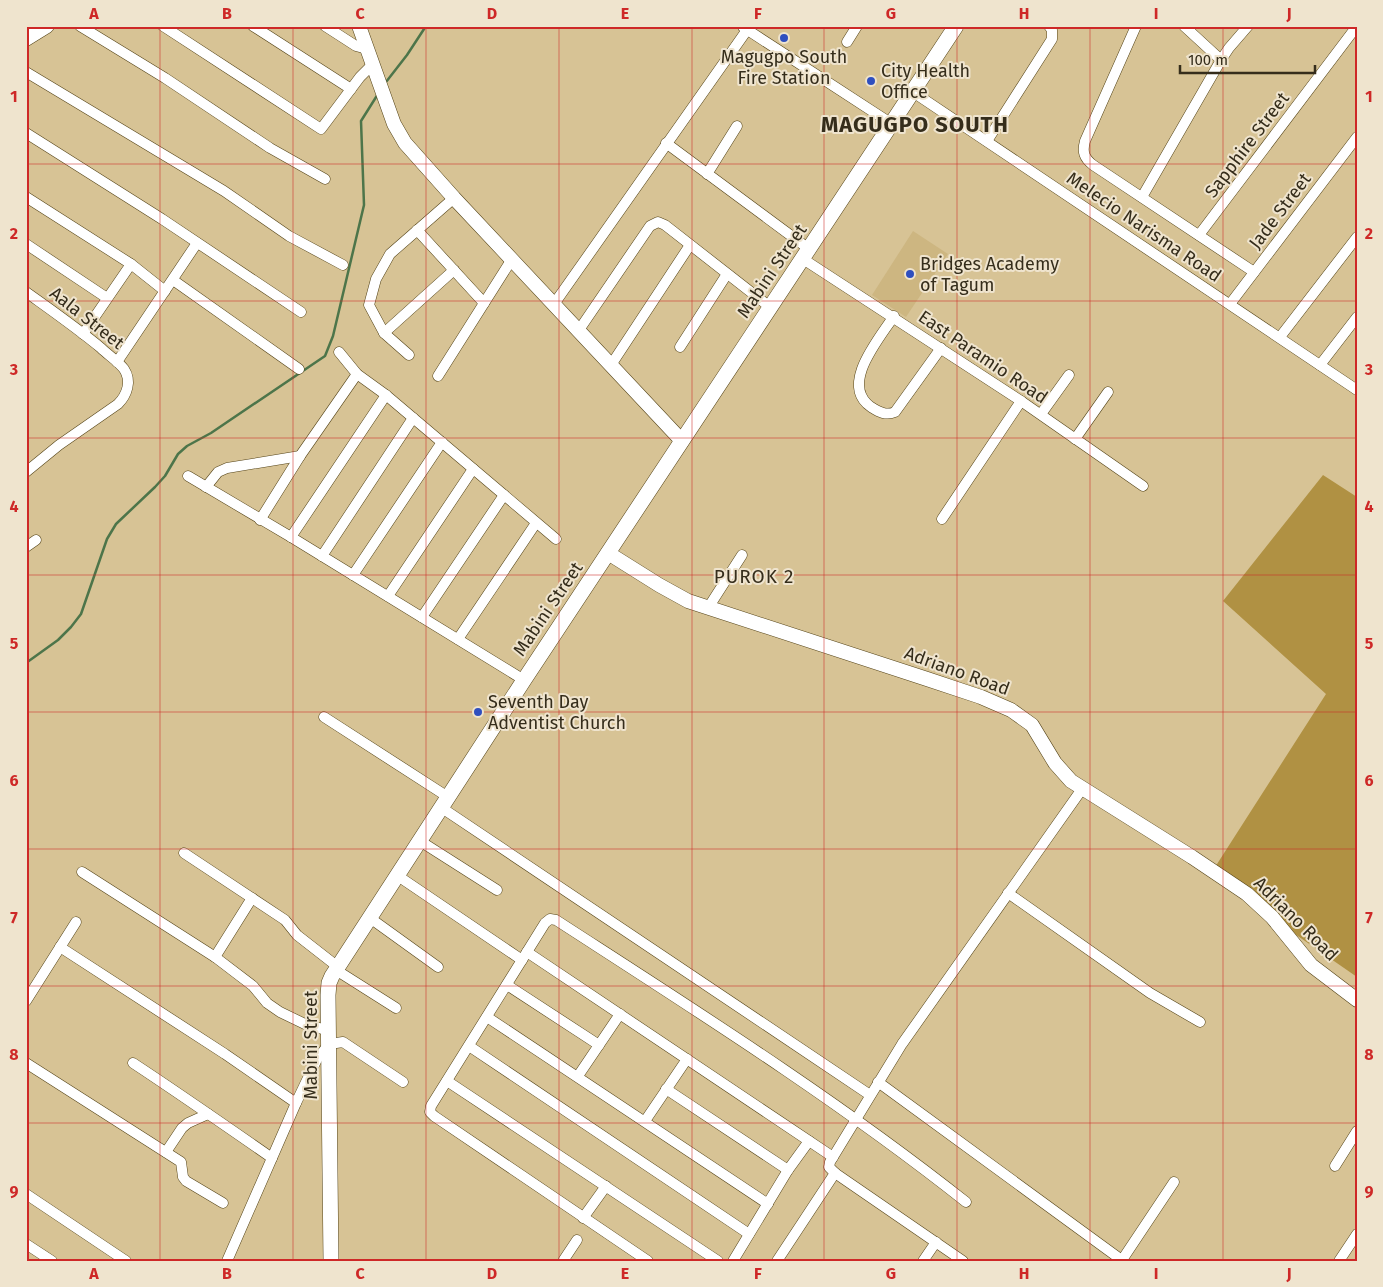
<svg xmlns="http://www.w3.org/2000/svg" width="1383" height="1287" font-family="'Fira Sans',sans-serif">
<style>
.built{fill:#cdb681}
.forest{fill:#b09143}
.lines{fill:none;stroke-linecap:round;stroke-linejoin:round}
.stream{stroke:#4d754a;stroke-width:2.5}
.minor-casing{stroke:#544317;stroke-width:11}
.tertiary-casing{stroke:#544317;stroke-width:15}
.secondary-casing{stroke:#544317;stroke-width:16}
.minor{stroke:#fff;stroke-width:10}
.tertiary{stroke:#fff;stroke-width:14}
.secondary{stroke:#fff;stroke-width:15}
.grid{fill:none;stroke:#ce2827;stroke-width:1;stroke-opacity:0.55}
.poi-dot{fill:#2f4fbf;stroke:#efe4ce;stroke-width:2}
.labels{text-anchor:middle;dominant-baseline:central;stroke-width:4;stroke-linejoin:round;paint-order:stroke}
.poi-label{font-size:18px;fill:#352d1b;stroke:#efe4ce;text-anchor:start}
.street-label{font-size:18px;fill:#352d1b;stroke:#efe4ce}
.neighbourhood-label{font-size:19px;letter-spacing:1px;fill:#352d1b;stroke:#efe4ce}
.district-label{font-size:22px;font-weight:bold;letter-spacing:1px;fill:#352d1b;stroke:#efe4ce}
.neatline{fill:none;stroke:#ce2827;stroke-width:2}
.grid-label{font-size:16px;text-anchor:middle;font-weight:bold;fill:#ce2827}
</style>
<rect width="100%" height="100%" fill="#d7c395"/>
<path class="built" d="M913 231 948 254 906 317 872 295Z"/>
<path class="forest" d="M1323 475 1357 497V977L1210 875 1326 694 1223 601Z"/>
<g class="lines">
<g class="stream">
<path d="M386 82 407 55 426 26"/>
<path d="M26 663 58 640 71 627 81 614 107 539 116 524 155 487 165 476 178 454 187 446 211 433 325 356 333 336 364 205 361 121 378 94"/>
</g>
<defs>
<g id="minor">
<path d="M80 26 165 78 270 148 325 179"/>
<path d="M163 26 321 129 360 77 373 64"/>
<path d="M253 26 351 89"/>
<path d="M325 26 356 46 367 49"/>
<path d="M1136 26 1085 141C1082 152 1084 158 1093 165L1254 272"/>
<path d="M1184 26 1221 60"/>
<path d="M743 27 892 124"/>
<path d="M847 42 857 26"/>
<path d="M26 72 224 191 289 236 343 265"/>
<path d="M913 92 1357 390"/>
<path d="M26 133 162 219 301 312"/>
<path d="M987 141 1052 39V30L1049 26"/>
<path d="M666 143 809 249"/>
<path d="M707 174 737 126"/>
<path d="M26 197 131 264 165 291"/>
<path d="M1142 197 1221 60 1229 48 1248 26"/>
<path d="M417 230 484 303"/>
<path d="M1199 235 1357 26"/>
<path d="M26 244 107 298"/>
<path d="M803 259 1021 401 1143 486"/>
<path d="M173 280 299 369"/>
<path d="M26 292C51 310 77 328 101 348 108 355 118 361 124 369 132 381 127 395 118 404L59 445 26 472"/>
<path d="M554 304 747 30"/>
<path d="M1230 304 1357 137"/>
<path d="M894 316C879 339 839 385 871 407 879 412 886 416 895 412L941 348"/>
<path d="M579 330 650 226 658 222 665 225 770 307"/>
<path d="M384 333 454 270"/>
<path d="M83 334 131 264"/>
<path d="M1280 337 1357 237"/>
<path d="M680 347 727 274"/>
<path d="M339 352 357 374 386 395 556 539"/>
<path d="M409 355 384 333 369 305 376 279 390 254 454 198"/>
<path d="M117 362 197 243"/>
<path d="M611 365 690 245"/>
<path d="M1320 365 1357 317"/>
<path d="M438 376 512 259"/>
<path d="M1041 414 1069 375"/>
<path d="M1075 439 1108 392"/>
<path d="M188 476 291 537 524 680"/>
<path d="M206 487 218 472 227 468 300 456"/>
<path d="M942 519 1021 401"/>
<path d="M260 520 300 456 357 374"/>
<path d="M291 537 386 395"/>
<path d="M26 547 36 540"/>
<path d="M322 556 413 418"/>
<path d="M353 575 442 442"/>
<path d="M388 596 473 469"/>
<path d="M708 608 742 555"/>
<path d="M422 617 504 495"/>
<path d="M458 639 536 523"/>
<path d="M324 717 448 797"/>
<path d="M442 808 870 1095"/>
<path d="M420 841 497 890"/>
<path d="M184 853 285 920 297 935 338 967"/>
<path d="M82 872 215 957 253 986 267 1003 280 1012 309 1026 328 1030"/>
<path d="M398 876 522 960"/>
<path d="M1008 893 1150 993 1200 1022"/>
<path d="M370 918 438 967"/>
<path d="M60 947 225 1054 296 1103"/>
<path d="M527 952 833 1157"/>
<path d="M215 957 252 898"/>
<path d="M336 970 396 1008"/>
<path d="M507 985 599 1045"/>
<path d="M26 1001 76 922"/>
<path d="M487 1017 768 1204"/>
<path d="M469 1046 749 1234"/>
<path d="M26 1063 181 1162 183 1177 186 1181 223 1203"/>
<path d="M133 1063C180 1094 226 1126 272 1158"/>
<path d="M578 1076 620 1014"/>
<path d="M447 1081 718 1261"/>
<path d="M878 1082 1123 1261"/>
<path d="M666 1089 788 1170"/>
<path d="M645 1121 687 1059"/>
<path d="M166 1152 182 1128 188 1123 208 1114"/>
<path d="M1335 1166 1357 1131"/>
<path d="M26 1194 126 1261"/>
<path d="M583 1218 606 1186"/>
<path d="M26 1244 52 1261"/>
<path d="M1122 1260 1174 1182"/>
<path d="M227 1261 296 1103 317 1059 329 1044 343 1042 403 1082"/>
<path d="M563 1261 577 1240"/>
<path d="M648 1261 434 1116 430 1112 431 1106 545 923 550 919 556 920C695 1010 836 1099 966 1202"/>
<path d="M733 1261 788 1170 809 1141"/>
<path d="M777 1261 835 1173"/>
<path d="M923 1261 936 1242"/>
<path d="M963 1261 835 1173 829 1167 830 1162 902 1044 1082 789"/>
<path d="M1339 1261 1357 1234"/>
</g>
<g id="tertiary">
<path d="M359 26 394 124 405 143 454 198 682 441"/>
<path d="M26 39 47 26"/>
<path d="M608 553 659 585 688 601 927 679 981 697 1011 710 1032 725 1055 763 1071 781 1192 857 1247 894 1272 917 1311 965 1357 1000"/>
</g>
<path id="secondary" d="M331 1261 328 995 329 983 332 976 524 680 956 26"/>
</defs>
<use href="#minor" class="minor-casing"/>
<use href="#tertiary" class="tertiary-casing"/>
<use href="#secondary" class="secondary-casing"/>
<use href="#minor" class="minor"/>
<use href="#tertiary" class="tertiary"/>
<use href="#secondary" class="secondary"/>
</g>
<path class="grid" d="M160 26V1261M293 26V1261M426 26V1261M559 26V1261M692 26V1261M824 26V1261M957 26V1261M1090 26V1261M1223 26V1261M26 164H1357M26 301H1357M26 438H1357M26 575H1357M26 712H1357M26 849H1357M26 986H1357M26 1123H1357"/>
<g class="poi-dot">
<circle cx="784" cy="38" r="5"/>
<circle cx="871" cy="81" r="5"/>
<circle cx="910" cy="274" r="5"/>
<circle cx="478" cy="712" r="5"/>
</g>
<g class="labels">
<g class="poi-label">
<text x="784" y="57" text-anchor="middle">Magugpo South<tspan x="784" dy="21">Fire Station</tspan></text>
<text x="881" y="71">City Health<tspan x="881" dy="21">Office</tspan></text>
<text x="920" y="264">Bridges Academy<tspan x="920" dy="21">of Tagum</tspan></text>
<text x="488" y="702">Seventh Day<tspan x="488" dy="21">Adventist Church</tspan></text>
</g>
<g class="street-label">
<text transform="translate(1247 145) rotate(-53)">Sapphire Street</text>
<text transform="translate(1280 211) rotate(-53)">Jade Street</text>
<text transform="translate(1144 227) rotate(34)">Melecio Narisma Road</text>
<text transform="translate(772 271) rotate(-56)">Mabini Street</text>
<text transform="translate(87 318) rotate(38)">Aala Street</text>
<text transform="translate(983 357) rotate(34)">East Paramio Road</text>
<text transform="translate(548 609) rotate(-56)">Mabini Street</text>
<text transform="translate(957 671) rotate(20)">Adriano Road</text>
<text transform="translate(1296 919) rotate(45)">Adriano Road</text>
<text transform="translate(311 1045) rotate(-90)">Mabini Street</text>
</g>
<g class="neighbourhood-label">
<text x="754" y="576">PUROK 2</text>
</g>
<g class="district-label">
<text x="915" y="124">MAGUGPO SOUTH</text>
</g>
</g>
<rect width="1383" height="1287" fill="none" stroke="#efe4ce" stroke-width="55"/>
<path d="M1180 65v8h135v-8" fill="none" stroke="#352d1b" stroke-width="2.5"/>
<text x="1188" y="65" font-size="15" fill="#352d1b" stroke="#efe4ce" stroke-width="4" paint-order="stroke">100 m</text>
<rect x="28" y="28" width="1328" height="1232" class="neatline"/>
<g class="grid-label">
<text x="94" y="19">A</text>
<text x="227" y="19">B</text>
<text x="360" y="19">C</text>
<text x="492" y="19">D</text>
<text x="625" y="19">E</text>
<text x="758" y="19">F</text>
<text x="891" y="19">G</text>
<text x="1024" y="19">H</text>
<text x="1156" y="19">I</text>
<text x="1289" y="19">J</text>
<text x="14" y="102">1</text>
<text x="1369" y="102">1</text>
<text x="14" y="239">2</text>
<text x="1369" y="239">2</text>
<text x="14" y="375">3</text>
<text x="1369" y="375">3</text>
<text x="14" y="512">4</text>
<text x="1369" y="512">4</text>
<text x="14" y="649">5</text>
<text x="1369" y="649">5</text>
<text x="14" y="786">6</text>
<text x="1369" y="786">6</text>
<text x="14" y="923">7</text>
<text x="1369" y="923">7</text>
<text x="14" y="1060">8</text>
<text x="1369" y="1060">8</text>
<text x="14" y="1197">9</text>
<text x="1369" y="1197">9</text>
<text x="94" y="1279">A</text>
<text x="227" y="1279">B</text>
<text x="360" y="1279">C</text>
<text x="492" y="1279">D</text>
<text x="625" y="1279">E</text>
<text x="758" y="1279">F</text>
<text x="891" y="1279">G</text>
<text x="1024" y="1279">H</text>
<text x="1156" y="1279">I</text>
<text x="1289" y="1279">J</text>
</g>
</svg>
